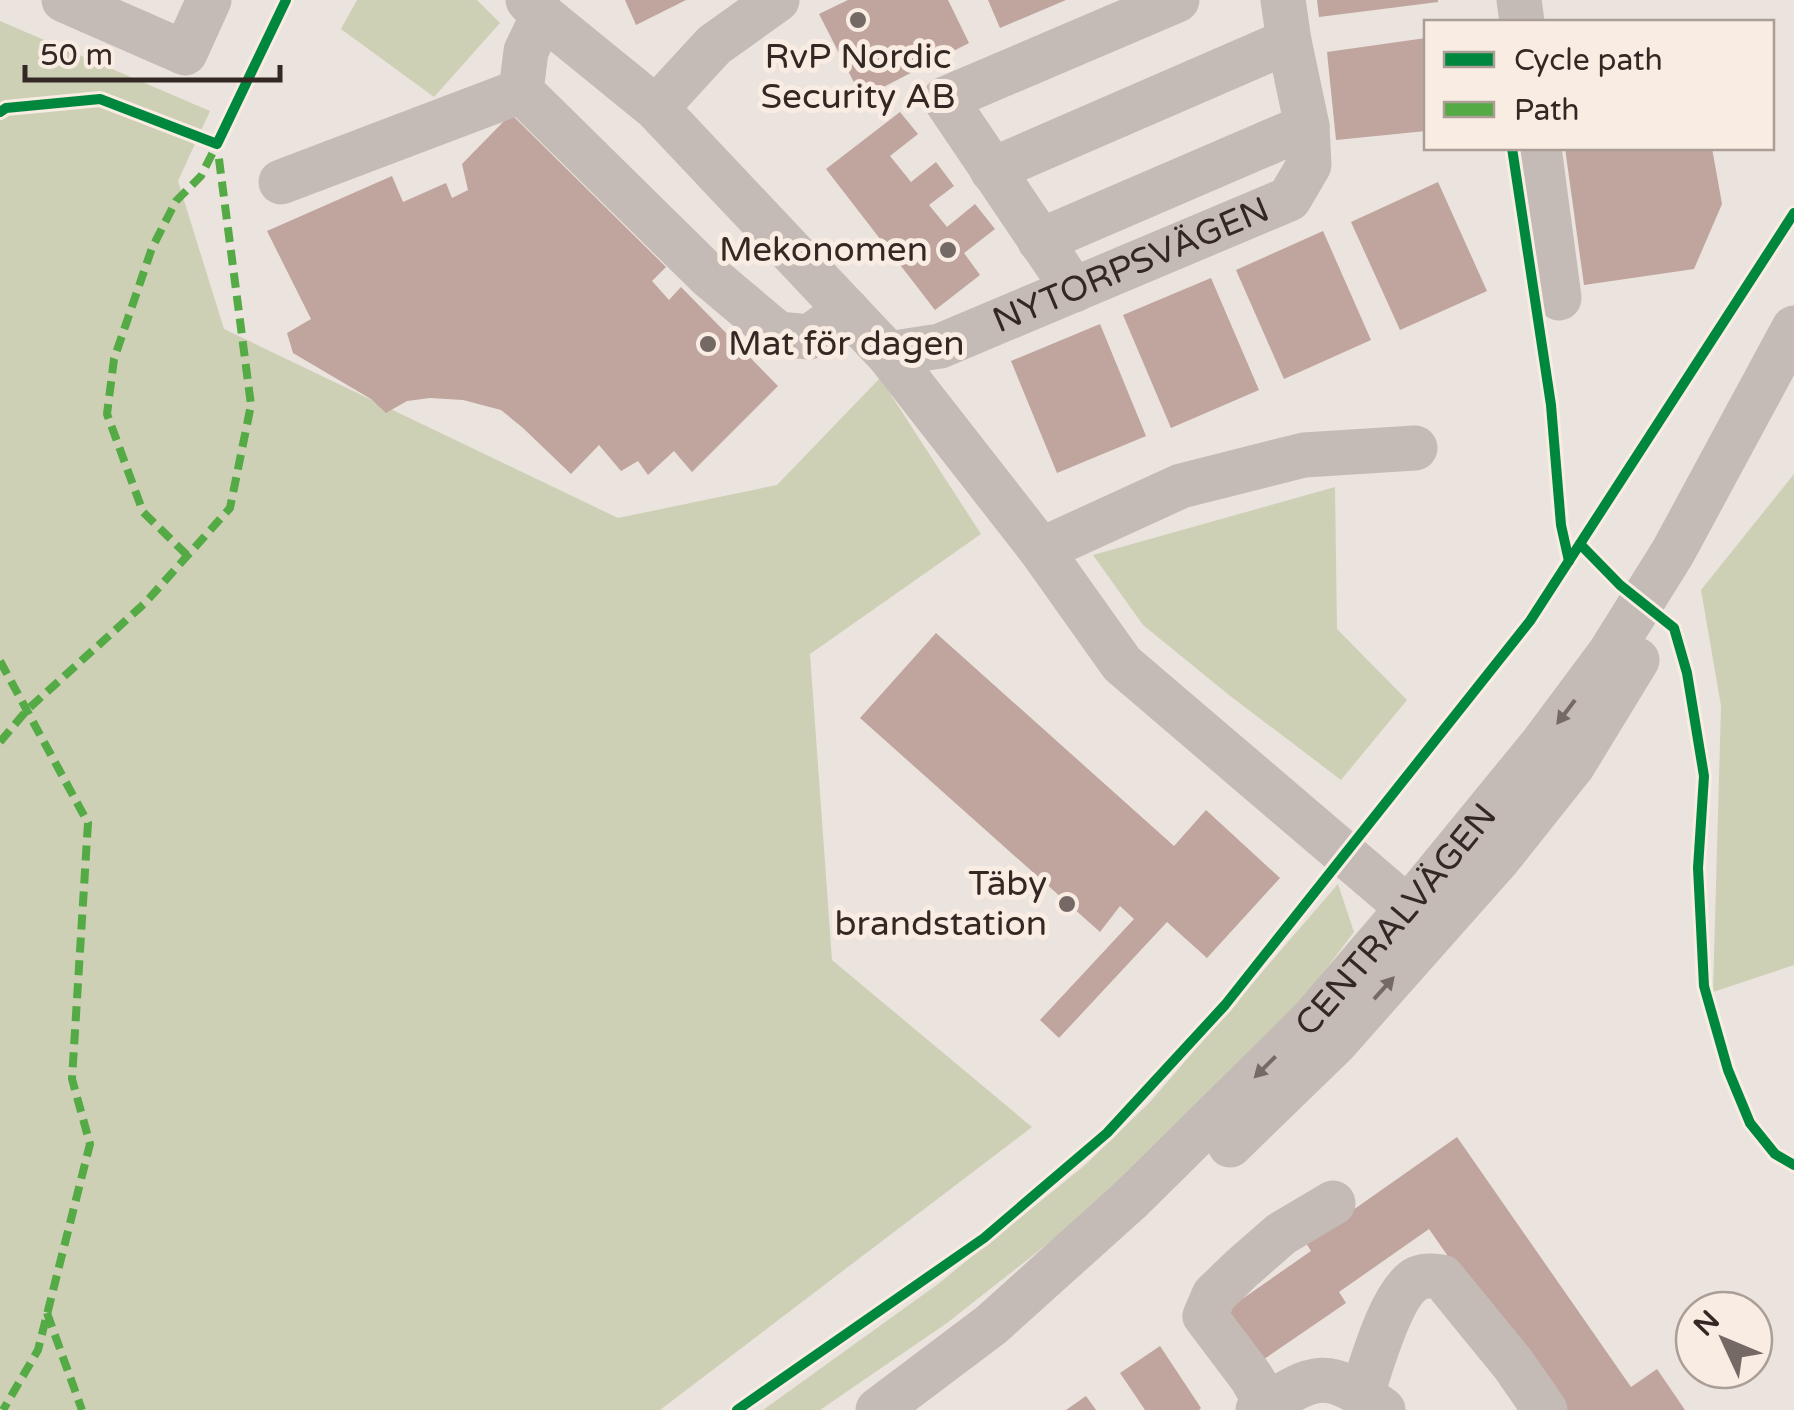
<svg xmlns="http://www.w3.org/2000/svg" width="1794" height="1410" font-family="'Varela Round',sans-serif">
<style>
.green{fill:#ced0b6}
.building{fill:#c0a49e}
.lines{fill:none;stroke-linecap:round;stroke-linejoin:round}
.minor{stroke:#c4bbb6;stroke-width:45}
.quiet{stroke:#54aa44;stroke-width:8;stroke-dasharray:15 8;stroke-linecap:butt}
.cycleway-casing{stroke:#f9ece3;stroke-width:16}
.cycleway{stroke:#00873e;stroke-width:10}
.oneway{fill:#756a66}
.poi-dot{fill:#746965;stroke:#f9ece3;stroke-width:4}
.labels{text-anchor:middle;dominant-baseline:central;stroke-width:10;stroke-linejoin:round;paint-order:stroke}
.poi-label{font-size:35px;fill:#342825;stroke:#f9ece3;text-anchor:end}
.street-label{font-size:35px;fill:#342825;stroke:#f9ece3}
</style>
<rect width="100%" height="100%" fill="#ebe3dd"/>
<g class="green">
<path d="M357 0H477L500 23 434 97 341 29Z"/>
<path d="M0 21 210 111 178 181 224 329 618 518 777 485 880 378 981 534 810 654 832 960 1032 1127 660 1410H0Z"/>
<path d="M1794 474V965L1713 992 1721 706 1701 590Z"/>
<path d="M1335 487 1337 629 1407 700 1341 780 1229 695 1143 625 1093 555Z"/>
<path d="M1338 884 1354 932 1295 1010 1121 1186 947 1323 820 1410H763L938 1284 1084 1166 1150 1102Z"/>
</g>
<g class="building">
<path d="M625 0H686L636 25Z"/>
<path d="M848 0H948L969 43 862 98 819 14Z"/>
<path d="M988 0H1066L1000 28Z"/>
<path d="M1317 0H1438V2L1319 17Z"/>
<path d="M1426 38V131L1336 140 1327 52Z"/>
<path d="M900 112 918 134 890 156 911 182 936 162 954 186 929 205 947 227 975 204 995 229 964 253 980 275 935 310 826 169Z"/>
<path d="M511 114 666 267 652 281 669 300 681 287 778 386 692 472 674 451 648 475 638 461 621 471 599 445 571 474 523 428 501 410 463 400 430 398 407 401 386 413 371 399 293 353 287 333 311 319 267 231 392 176 403 202 446 183 452 198 468 190 462 164Z"/>
<path d="M1565 148H1712L1722 204 1694 269 1584 285Z"/>
<path d="M1438 182 1487 291 1400 330 1351 222Z"/>
<path d="M1323 231 1371 340 1284 379 1236 270Z"/>
<path d="M1211 278 1259 390 1171 428 1123 315Z"/>
<path d="M1100 324 1146 436 1057 473 1011 361Z"/>
<path d="M936 633 1174 846 1206 810 1280 878 1207 958 1167 922 1059 1038 1040 1020 1134 919 1120 906 1100 932 860 718Z"/>
<path d="M1457 1137 1631 1387 1657 1369 1685 1410H1555L1429 1229 1339 1292 1346 1303 1257 1364 1222 1313 1311 1251 1306 1243Z"/>
<path d="M1160 1346 1201 1408 1199 1410H1145L1120 1373Z"/>
<path d="M1086 1396 1096 1410H1066Z"/>
</g>
<g class="lines">
<g class="minor">
<path d="M64 0 185 53 209 0"/>
<path d="M528 0 543 16 656 108 888 354 1041 550 1122 664 1430 927"/>
<path d="M1519 0 1522 22"/>
<path d="M543 16 526 51 521 91 709 276 778 334 809 337 847 310"/>
<path d="M656 108 714 45 777 0"/>
<path d="M1539 148 1559 298"/>
<path d="M992 170 1289 41"/>
<path d="M281 182 521 91"/>
<path d="M1040 241 1307 126"/>
<path d="M1074 290 945 99 1177 0"/>
<path id="s1" d="M888 354 940 346 1289 199 1309 165 1307 126 1289 41 1283 0"/>
<path d="M1041 550 1181 486 1304 455 1415 448"/>
<path d="M1230 1145 1336 1042 1499 858 1573 765 1637 660"/>
<path d="M1362 1394C1371 1366 1392 1290 1418 1278 1426 1275 1434 1276 1442 1277L1513 1364 1545 1410"/>
<path d="M1267 1404 1251 1377 1205 1316 1214 1295 1241 1269 1281 1234 1333 1203"/>
<path id="s2" d="M878 1410 991 1325 1131 1199 1313 1019 1408 908 1543 743 1610 653 1673 552 1794 328"/>
<path d="M1258 1410C1316 1374 1326 1367 1383 1410"/>
</g>
<g class="quiet">
<path d="M187 555 143 512 107 414 114 359 152 248 176 201 201 176 217 144"/>
<path d="M0 661 88 823 72 1079 90 1144 38 1350 3 1410"/>
<path d="M0 742 27 710 145 603 230 508 251 405 217 144"/>
<path d="M47 1313 82 1410"/>
</g>
<defs>
<g id="cycleway">
<path d="M0 112 6 108 100 99 217 144 286 0"/>
<path d="M1512 148 1551 405 1561 525 1569 561"/>
<path d="M1580 544 1620 585 1674 628 1687 673 1704 776 1698 868 1704 986 1728 1070 1750 1123 1775 1154 1794 1165"/>
<path d="M737 1410 984 1238 1107 1133 1225 1005 1530 621 1794 213"/>
</g>
</defs>
<use href="#cycleway" class="cycleway-casing"/>
<use href="#cycleway" class="cycleway"/>
</g>
<defs><path id="oneway-solid" d="M-6-.8H1V-3.2L6.5 0L1 3.2V.8H-6Z" transform="scale(2.5)"/></defs>
<g class="oneway">
<use href="#oneway-solid" transform="translate(1566 712) rotate(127)"/>
<use href="#oneway-solid" transform="translate(1384 988) rotate(-48)"/>
<use href="#oneway-solid" transform="translate(1265 1067) rotate(135)"/>
</g>
<g class="poi-dot">
<circle cx="858" cy="20" r="10"/>
<circle cx="948" cy="250" r="10"/>
<circle cx="708" cy="344" r="10"/>
<circle cx="1067" cy="904" r="10"/>
</g>
<g class="labels">
<g class="poi-label">
<text x="858" y="57" text-anchor="middle">RvP Nordic<tspan x="858" dy="40">Security AB</tspan></text>
<text x="928" y="250">Mekonomen</text>
<text x="728" y="344" text-anchor="start">Mat för dagen</text>
<text x="1047" y="884">Täby<tspan x="1047" dy="40">brandstation</tspan></text>
</g>
<g class="street-label">
<text stroke="none"><textPath href="#s1" startOffset="260">NYTORPSVÄGEN</textPath></text>
<text stroke="none"><textPath href="#s2" startOffset="715">CENTRALVÄGEN</textPath></text>
</g>
</g>
<rect x="1424" y="20" width="350" height="130" fill="#f9ece3" stroke="#aa9e97" stroke-width="2.5"/>
<rect x="1444" y="52" width="50" height="15" fill="#00873e" stroke="#aa9e97" stroke-width="2.5"/>
<text x="1514" y="70" font-size="30" fill="#342825">Cycle path</text>
<rect x="1444" y="102" width="50" height="15" fill="#54aa44" stroke="#aa9e97" stroke-width="2.5"/>
<text x="1514" y="120" font-size="30" fill="#342825">Path</text>
<g transform="translate(1724 1340) rotate(314)"><circle r="48" fill="#f9ece3" stroke="#aa9e97" stroke-width="2.5"/>
<path d="M0-8L18 38L0 25L-18 38Z" fill="#746965"/>
<text y="-15" font-size="28" font-weight="bold" text-anchor="middle" fill="#342825">N</text>
</g>
<path d="M25 65v15h255v-15" fill="none" stroke="#342825" stroke-width="5"/>
<text x="40" y="65" font-size="30" fill="#342825" stroke="#f9ece3" stroke-width="8" paint-order="stroke">50 m</text>
</svg>
